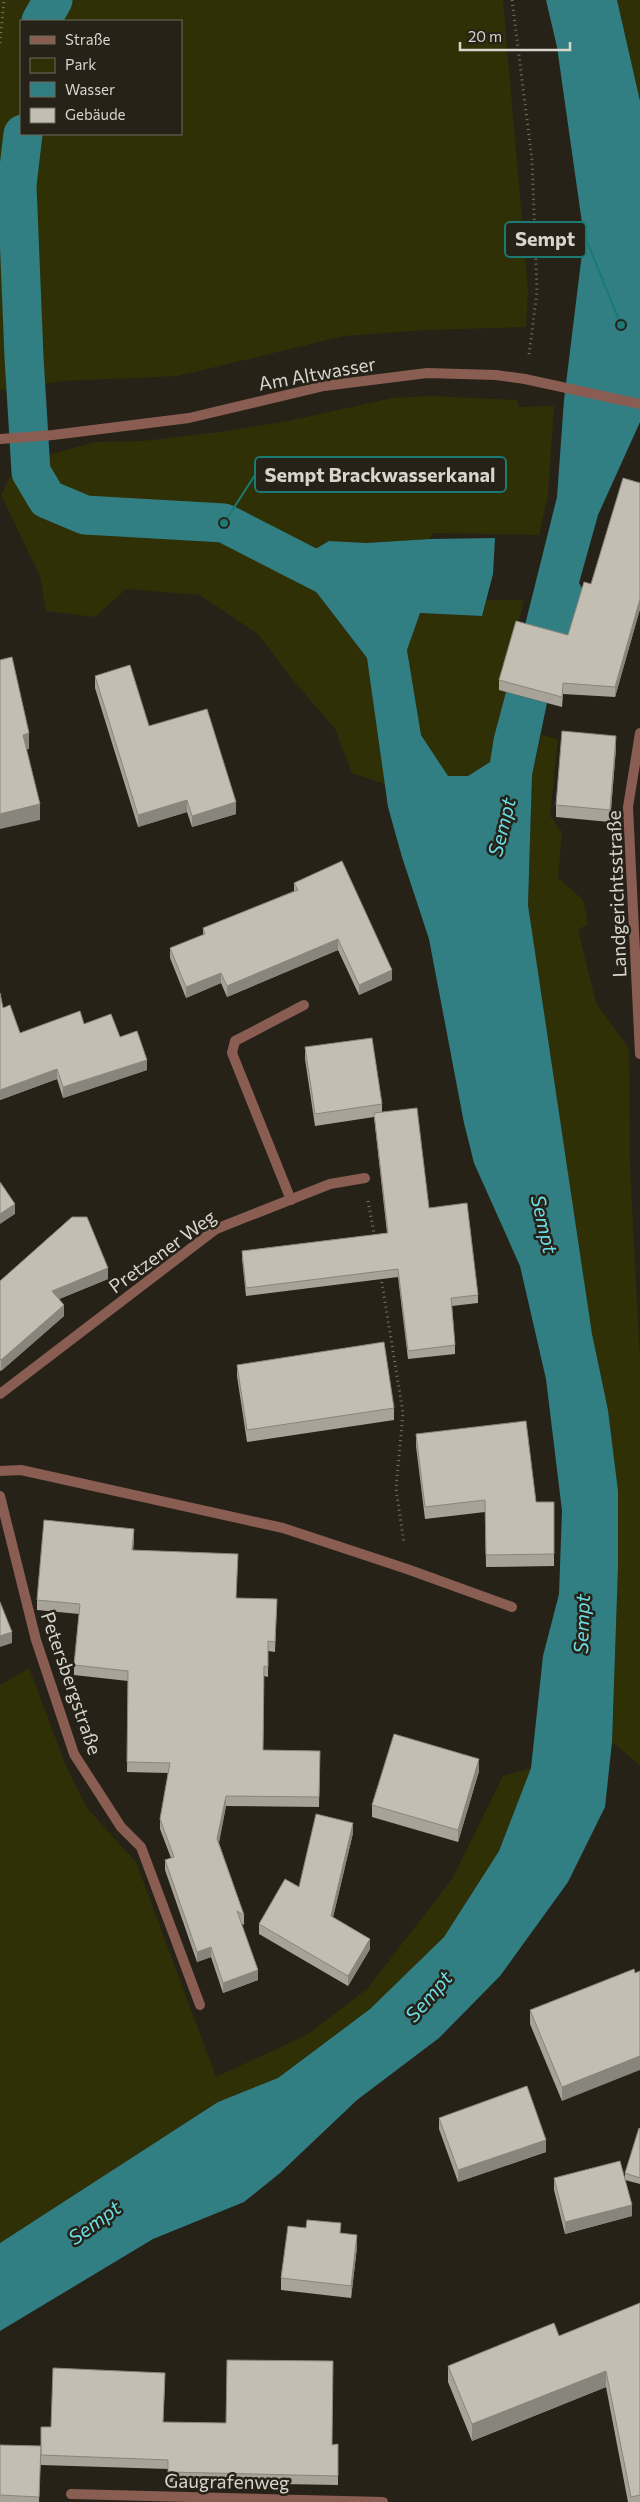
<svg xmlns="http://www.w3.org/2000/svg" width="640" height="2502" font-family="Commissioner,sans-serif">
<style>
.green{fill:#2f3006;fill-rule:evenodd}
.water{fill:#317e83}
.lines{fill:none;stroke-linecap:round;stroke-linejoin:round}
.canal{stroke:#317e83;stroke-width:39}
.path{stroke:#77746b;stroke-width:3;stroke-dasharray:1 4;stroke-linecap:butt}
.lane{stroke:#895d51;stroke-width:10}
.street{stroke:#895d51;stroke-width:10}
.wall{fill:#a8a398}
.shaded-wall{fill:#88857c}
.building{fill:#c3beb1;stroke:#88857c}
.labels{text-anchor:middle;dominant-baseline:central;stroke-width:5;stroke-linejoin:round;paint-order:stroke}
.street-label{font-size:19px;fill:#d7d5ce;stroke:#262218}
.water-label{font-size:20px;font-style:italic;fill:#6bdde7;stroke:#262218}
.leader{fill:none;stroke:#197b73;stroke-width:2}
.callout-dot{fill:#197b73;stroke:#262218;stroke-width:2}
.callout{fill:#262218;stroke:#197b73;stroke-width:2}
.callout-label{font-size:20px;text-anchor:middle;font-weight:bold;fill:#d7d5ce}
</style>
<rect width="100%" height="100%" fill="#262218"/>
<g class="green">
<path d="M0 0H503L528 290 526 327 426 330 344 336 178 376 64 381 0 390ZM21 21H181V134H21Z"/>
<path d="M617 0H640V101Z"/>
<path d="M432 396 517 400 519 407 554 406 548 496 539 535 432 533 430 539 366 543 329 541 307 554 314 589 367 658 385 784 352 773 335 729 289 675 258 634 200 595 126 589 95 617 46 611 40 576 1 495 16 464 95 442 143 441 220 432 288 421 392 398Z"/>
<path d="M486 600H524L500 690 506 692 494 737 490 762 468 776H447L421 735 407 650 420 613 481 616Z"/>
<path d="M541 735 558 739 550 816 562 832 558 878 583 900 588 924 578 930 596 1003 629 1049 630 1168 640 1360V1765L612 1742 618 1567V1491L608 1410 592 1334 528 905 532 775Z"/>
<path d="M29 1668 66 1766 87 1808 136 1862 216 2077 307 2035 368 1988 452 1879 503 1776 531 1768 499 1851 444 1937 370 2009 278 2078 218 2102 0 2243V1685Z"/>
</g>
<g class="water">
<path d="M546 0H617L640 101V422L598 515 579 583 584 592 565 656 523 633 557 497 564 400 584 237 557 47Z"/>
<path d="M495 538 493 574 482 616 420 613 407 650 421 735 448 776H468L490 762 494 737 506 692 547 703 532 775 528 905 592 1334 608 1410 618 1491V1567L612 1742 605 1807 568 1882 500 1976 439 2038 357 2100 280 2173 244 2202 153 2239 0 2331V2243L218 2102 278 2078 370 2009 444 1937 499 1851 531 1768 543 1656 559 1594 562 1511 546 1379 520 1266 474 1163 464 1123 429 939 402 857 388 807 367 658 314 589 307 554 329 541 366 543 430 539Z"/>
</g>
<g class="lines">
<g class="canal">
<path d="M41 21 53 0"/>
<path d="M23 134 17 185 24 357 31 472 47 499 85 515 224 523 351 588 355 592"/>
</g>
<g class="path">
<path d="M512 0 532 160 537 291 529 355"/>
<path d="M0 43 4 0"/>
<path d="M368 1201 375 1239"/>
<path d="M381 1277 403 1413 396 1489 404 1543"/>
</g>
<path class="lane" d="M291 1200 232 1053 235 1041 304 1005"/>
<g class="street">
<path d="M0 439 53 435 189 418 324 386 427 373 496 375 525 379 640 404"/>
<path d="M640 733 628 807 640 1054"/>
<path d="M0 1394 216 1229 330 1184 365 1178"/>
<path d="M0 1471 21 1470 283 1528 407 1569 512 1607"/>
<path d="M0 1496 36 1640 74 1754 121 1827 141 1847 200 2005"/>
<path d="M71 2494 383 2502"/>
</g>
</g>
<g class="wall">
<path d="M640 483V609L615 697 563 694 562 707 499 690V680L568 635 591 584Z"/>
<path d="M95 676 149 726 236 814 192 827 187 812 138 827 95 688Z"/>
<path d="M616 748 610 822 556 817V805Z"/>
<path d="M294 883 392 980 359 995 338 950 227 997 221 983 186 998 170 958V948L203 935V928L294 891Z"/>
<path d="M0 993 3 1008 20 1033 84 1024 120 1037 147 1070 63 1098 57 1079 0 1100Z"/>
<path d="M305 1047 382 1104V1112L429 1208 478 1295V1303L452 1306 455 1345V1354L408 1359 398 1277 246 1296 242 1259V1251L387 1233 374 1117 315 1126 305 1059Z"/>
<path d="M108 1279 59 1299 64 1316 1 1371 0 1370V1281Z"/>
<path d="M237 1365 394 1408V1420L247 1442 237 1376Z"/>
<path d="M416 1434 536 1502H554V1566L486 1567 485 1512 425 1519 416 1446Z"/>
<path d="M134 1540 133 1550 237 1598 277 1599 275 1652 268 1651V1677L264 1676 263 1750 320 1751 319 1807 226 1806 219 1843 244 1915V1925L241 1923 258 1980 223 1993 211 1957 197 1962 165 1870V1860L171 1858 160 1829V1819L168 1773 127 1772 128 1681 74 1675V1665L79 1614 37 1610V1600Z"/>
<path d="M479 1771 458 1842 372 1817V1805Z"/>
<path d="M353 1833 333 1917 370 1949 348 1986 259 1934V1924L299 1887Z"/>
<path d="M635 1973 562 2101 530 2024V2010Z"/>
<path d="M439 2118 546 2152 458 2182 439 2129Z"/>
<path d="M640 2129V2184L625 2180V2173Z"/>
<path d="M554 2178 632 2216 565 2234 554 2190Z"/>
<path d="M341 2233 357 2247 351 2298 281 2290V2278Z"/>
<path d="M640 2303V2502H628L606 2387 472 2441 448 2382V2366L559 2336Z"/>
<path d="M165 2383 163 2422 332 2445 338 2444V2485L168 2482V2469L41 2465V2427H51Z"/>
<path d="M0 2445 41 2446 39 2502H0Z"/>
</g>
<g class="shaded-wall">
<path d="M640 599V609L615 697V687Z"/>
<path d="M29 733V749L23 750V735Z"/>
<path d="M616 736V748L610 822V810Z"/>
<path d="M187 800V812L138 827V815Z"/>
<path d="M236 802V814L192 827V816Z"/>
<path d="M40 804V820L0 829V814Z"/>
<path d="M338 939V950L227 997V986Z"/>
<path d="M392 970V980L359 995V985Z"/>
<path d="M221 973V983L186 998V987Z"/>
<path d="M147 1060V1070L63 1098V1087Z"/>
<path d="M57 1069V1079L0 1100V1090Z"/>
<path d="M15 1204V1214L0 1224V1214Z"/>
<path d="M108 1268V1279L52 1302V1291Z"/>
<path d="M64 1305V1316L1 1371V1360Z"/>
<path d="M134 1529V1540L132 1560V1550Z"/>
<path d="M12 1632V1643L0 1647V1636Z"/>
<path d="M479 1759V1771L458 1842V1830Z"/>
<path d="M226 1796V1806L217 1850V1839Z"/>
<path d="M353 1823V1833L331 1926V1916Z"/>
<path d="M370 1939V1949L348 1986V1976Z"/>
<path d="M211 1947V1957L197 1962V1952Z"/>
<path d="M258 1970V1980L223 1993V1983Z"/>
<path d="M640 2056V2070L562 2101V2087Z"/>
<path d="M546 2140V2152L458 2182V2170Z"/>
<path d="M632 2205V2216L565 2234V2222Z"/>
<path d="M357 2235V2247L351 2298V2286Z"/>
<path d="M606 2371V2387L472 2441V2424Z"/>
</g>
<g class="building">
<path d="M623 478 640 483V599L615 687 563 683 562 697 499 680 516 621 568 635 584 582 591 584Z"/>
<path d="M12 657 29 733 23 735 40 804 0 814V660Z"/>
<path d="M130 665 149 726 207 709 236 802 192 816 187 800 138 815 95 676Z"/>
<path d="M562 731 616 736 610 810 556 805Z"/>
<path d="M342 861 392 970 359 985 338 939 227 986 221 973 186 987 170 948 205 934 203 928 298 890 294 883Z"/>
<path d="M0 993 3 1008 10 1005 20 1033 80 1011 84 1024 111 1014 120 1037 137 1031 147 1060 63 1087 57 1069 0 1090Z"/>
<path d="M372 1038 382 1104 315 1114 305 1047Z"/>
<path d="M417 1108 429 1208 467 1203 478 1295 451 1298 455 1345 408 1351 398 1269 246 1288 242 1251 388 1233 374 1113Z"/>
<path d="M0 1182 15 1204 0 1214Z"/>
<path d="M72 1217H87L108 1268 52 1291 64 1305 1 1360 0 1359V1281Z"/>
<path d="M384 1342 394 1408 247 1430 237 1365Z"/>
<path d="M526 1421 536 1502H554V1554L486 1555 485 1500 425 1507 416 1434Z"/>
<path d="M44 1520 134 1529 132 1550 238 1554 236 1598 277 1599 275 1642 268 1641V1667L264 1666 263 1750 320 1751 319 1797 226 1796 217 1839 244 1915 237 1911 258 1970 223 1983 211 1947 197 1952 165 1860 174 1857 160 1819 170 1763 127 1762 128 1671 74 1665 80 1604 37 1600Z"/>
<path d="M0 1602 12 1632 0 1636Z"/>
<path d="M394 1734 479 1759 458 1830 372 1805Z"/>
<path d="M316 1814 353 1823 331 1916 370 1939 348 1976 259 1924 285 1879 299 1887Z"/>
<path d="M634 1969 635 1973 640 1971V2056L562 2087 530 2010Z"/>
<path d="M527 2086 546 2140 458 2170 439 2118Z"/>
<path d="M639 2128 640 2129V2178L625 2173Z"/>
<path d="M620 2161 632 2205 565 2222 554 2178Z"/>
<path d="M307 2220 341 2223 340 2233 357 2235 351 2286 281 2278 288 2226 306 2228Z"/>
<path d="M640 2303V2495L631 2497 606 2371 472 2424 448 2366 554 2323 559 2336Z"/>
<path d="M227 2360 333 2361 332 2445 338 2444V2476L168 2472V2460L41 2455V2427H51L53 2368 165 2373 163 2422 226 2423Z"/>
<path d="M0 2445 41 2446 39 2497 0 2495Z"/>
</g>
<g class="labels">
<g class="street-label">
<text transform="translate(317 373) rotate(-10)">Am Altwasser</text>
<text transform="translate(616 894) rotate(-92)">Landgerichtsstraße</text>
<text transform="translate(162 1251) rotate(-36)">Pretzener Weg</text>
<text transform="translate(72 1683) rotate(71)">Petersbergstraße</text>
<text transform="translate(227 2481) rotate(1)">Gaugrafenweg</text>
</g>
<g class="water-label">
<text transform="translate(501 827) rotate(-76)">Sempt</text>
<text transform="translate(545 1224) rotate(77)">Sempt</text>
<text transform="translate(581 1624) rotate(-88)">Sempt</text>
<text transform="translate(428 1996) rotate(-49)">Sempt</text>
<text transform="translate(94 2222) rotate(-36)">Sempt</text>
</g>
</g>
<path class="leader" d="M621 325L586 239M224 523L255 475"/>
<g class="callout-dot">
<circle cx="621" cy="325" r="5"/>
<circle cx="224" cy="523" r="5"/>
</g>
<g class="callout">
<rect x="505" y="222" width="81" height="35" rx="5"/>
<rect x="255" y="457" width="251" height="35" rx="5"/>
</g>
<g class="callout-label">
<text x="545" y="246">Sempt</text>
<text x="380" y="482">Sempt Brackwasserkanal</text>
</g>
<rect x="20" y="20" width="162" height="115" fill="#262218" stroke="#6d6a61"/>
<rect x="30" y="36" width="25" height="8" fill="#895d51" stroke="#6d6a61"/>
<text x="65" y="45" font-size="15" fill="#d7d5ce">Straße</text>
<rect x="30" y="58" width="25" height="15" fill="#2f3006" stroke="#6d6a61"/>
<text x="65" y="70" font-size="15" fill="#d7d5ce">Park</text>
<rect x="30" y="82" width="25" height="15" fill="#317e83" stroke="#6d6a61"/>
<text x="65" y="95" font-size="15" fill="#d7d5ce">Wasser</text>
<rect x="30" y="108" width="25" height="15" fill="#c3beb1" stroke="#6d6a61"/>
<text x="65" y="120" font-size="15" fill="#d7d5ce">Gebäude</text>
<path d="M460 42v8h110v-8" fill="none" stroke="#d7d5ce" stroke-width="2.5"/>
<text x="468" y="42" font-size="15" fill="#d7d5ce" stroke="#262218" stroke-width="4" paint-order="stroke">20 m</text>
</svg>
